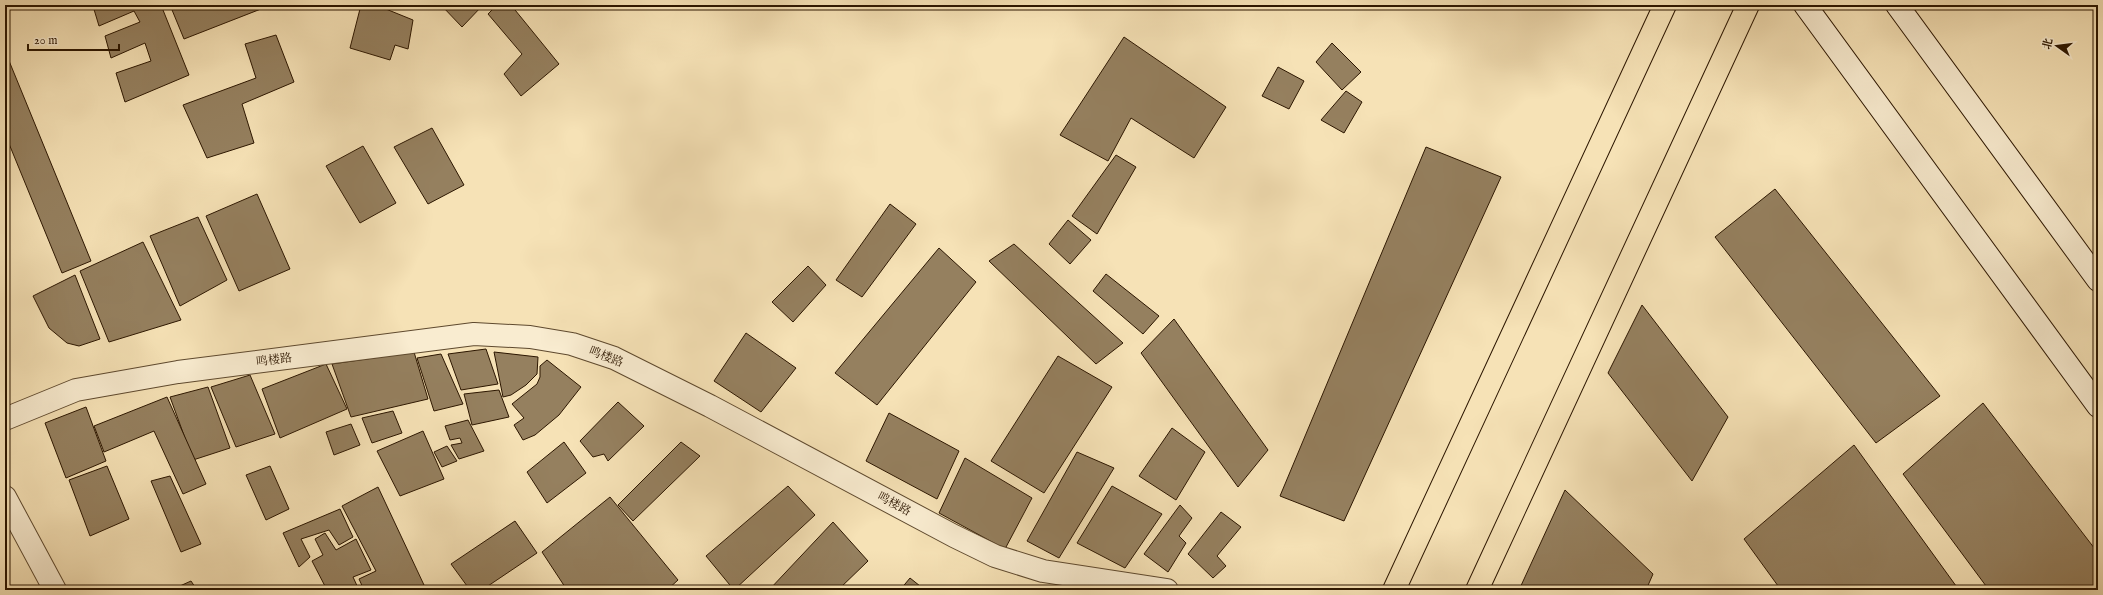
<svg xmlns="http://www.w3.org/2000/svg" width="2103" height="595" font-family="'IM FELL English','Noto Serif SC',serif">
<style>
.building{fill:#95805f;stroke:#2c1600}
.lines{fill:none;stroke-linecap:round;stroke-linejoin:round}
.street-casing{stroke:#5e492e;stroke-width:24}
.secondary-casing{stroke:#2c1600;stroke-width:24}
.highway-casing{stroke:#2c1600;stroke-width:24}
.street{stroke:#f9ecd0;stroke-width:22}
.secondary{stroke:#f9ecd0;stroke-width:22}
.highway{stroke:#f6e2b6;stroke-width:22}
.labels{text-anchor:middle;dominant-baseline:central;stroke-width:4;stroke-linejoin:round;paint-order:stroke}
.street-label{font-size:12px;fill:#2c1600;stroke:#f9ecd0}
</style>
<rect width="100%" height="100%" fill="#f6e2b6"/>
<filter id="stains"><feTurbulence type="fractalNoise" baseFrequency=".005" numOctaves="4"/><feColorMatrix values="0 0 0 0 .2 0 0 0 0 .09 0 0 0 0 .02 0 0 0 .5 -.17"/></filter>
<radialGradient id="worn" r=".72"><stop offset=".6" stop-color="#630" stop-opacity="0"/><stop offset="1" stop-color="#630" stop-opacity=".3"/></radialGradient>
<g class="building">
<path d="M161 5 189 75 125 102 116 73 151 61 145 43 111 58 105 36 140 22 134 11 99 26 93 6Z"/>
<path d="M170 5H266V7L184 39Z"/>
<path d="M361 5H376L413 20 408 49 395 45 390 60 350 48Z"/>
<path d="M441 5H483L462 27Z"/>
<path d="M497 5H511L559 64 521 96 504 74 522 54 488 14Z"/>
<path d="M276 35 294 82 242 104 254 143 207 158 183 105 256 78 245 44Z"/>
<path d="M1124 37 1226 107 1194 158 1131 118 1108 161 1060 135Z"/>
<path d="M1332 43 1361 72 1342 90 1316 62Z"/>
<path d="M5 51 91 261 62 273 5 134Z"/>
<path d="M1278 67 1304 81 1289 109 1262 96Z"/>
<path d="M1346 91 1362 102 1344 133 1321 120Z"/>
<path d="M432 128 464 185 428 204 394 147Z"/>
<path d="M363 146 396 203 360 223 326 166Z"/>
<path d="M1426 147 1501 177 1344 521 1280 496Z"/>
<path d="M1116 155 1136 167 1097 234 1072 216Z"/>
<path d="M1775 189 1940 396 1876 443 1715 237Z"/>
<path d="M257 194 290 269 239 291 206 216Z"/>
<path d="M890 204 916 224 862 297 836 280Z"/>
<path d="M198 217 227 280 180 306 150 236Z"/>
<path d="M1068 220 1091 240 1070 264 1049 244Z"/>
<path d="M143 242 181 320 109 342 80 271Z"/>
<path d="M1014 244 1123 343 1096 364 989 261Z"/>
<path d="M939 248 976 282 877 405 835 373Z"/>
<path d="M808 266 826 285 793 322 772 302Z"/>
<path d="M1106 274 1159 316 1143 334 1093 291Z"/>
<path d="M75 275 100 339 79 346 67 343 49 328 33 296Z"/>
<path d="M1642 305 1728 417 1692 481 1608 373Z"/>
<path d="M1174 319 1268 450 1238 487 1141 353Z"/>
<path d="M746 333 796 368 761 412 714 381Z"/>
<path d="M486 349 498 384 461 390 448 354Z"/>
<path d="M414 352 428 399 351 417 332 364Z"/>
<path d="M494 352 538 357 537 374 526 385 511 395 503 397Z"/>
<path d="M441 354 463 404 434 411 417 358Z"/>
<path d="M1058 356 1112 387 1044 493 991 461Z"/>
<path d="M547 360 581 387 559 415 535 435 523 440 514 425 524 418 512 404 537 384 540 377V366Z"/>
<path d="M326 364 347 409 280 438 262 389Z"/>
<path d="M250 375 275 434 236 447 211 387Z"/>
<path d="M208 387 230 448 193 460 170 397Z"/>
<path d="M499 390 509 417 472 425 464 394Z"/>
<path d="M167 397 206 484 183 494 154 431 104 452 94 426Z"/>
<path d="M618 402 644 426 608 461 604 454 593 457 580 441Z"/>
<path d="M1983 403 2098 553V590H1989L1903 474Z"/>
<path d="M86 407 106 461 66 478 45 423Z"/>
<path d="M393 411 402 433 372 443 362 418Z"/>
<path d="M889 413 959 451 937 499 866 461Z"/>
<path d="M468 420 484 451 459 459 451 445 462 443 460 438 450 440 445 426Z"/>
<path d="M351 424 360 445 334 455 326 432Z"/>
<path d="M1172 428 1205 452 1176 500 1139 476Z"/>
<path d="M423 431 444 479 400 496 377 451Z"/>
<path d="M564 442 586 473 547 503 527 472Z"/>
<path d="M681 442 700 456 633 521 618 505Z"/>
<path d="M1854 445 1959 590H1781L1744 539Z"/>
<path d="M447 446 457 461 442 467 434 452Z"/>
<path d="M1077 452 1114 468 1059 558 1027 541Z"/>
<path d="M965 458 1032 498 1005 549 939 513Z"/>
<path d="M107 466 129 519 90 536 69 480Z"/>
<path d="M270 466 289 509 266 520 246 475Z"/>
<path d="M170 476 201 544 181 552 151 481Z"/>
<path d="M788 486 815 515 734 590 706 556Z"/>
<path d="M1112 486 1162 514 1125 568 1077 543Z"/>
<path d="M378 487 424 585 413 590H364L359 579 376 571 342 506Z"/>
<path d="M1565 490 1653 574 1646 590H1519Z"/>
<path d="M610 497 678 580 667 590H567L542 552Z"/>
<path d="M1180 505 1192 518 1179 536 1186 543 1168 572 1144 554Z"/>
<path d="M340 509 353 537 339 545 329 530 301 539 310 557 299 567 283 533Z"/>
<path d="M1221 512 1241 527 1217 556 1226 566 1213 578 1188 554Z"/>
<path d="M515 521 537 553 482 590H470L451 564Z"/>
<path d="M833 522 868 561 838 590H769Z"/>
<path d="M325 533 336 550 356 539 371 570 353 577 359 590H327L312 561 323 555 315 539Z"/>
<path d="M910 578 925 590H900Z"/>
<path d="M191 581 197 590H171Z"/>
<path d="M1075 586 1087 590H1073Z"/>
</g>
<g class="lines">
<defs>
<g id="street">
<path d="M5 419 76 390 178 372 474 334 530 337 572 344 614 358 710 406 954 536 995 556 1043 571 1167 590"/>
<path d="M5 497 55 590"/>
</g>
<g id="secondary">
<path d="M1805 5 2098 406"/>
<path d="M1897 5 2098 280"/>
</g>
<g id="highway">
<path d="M1394 590 1665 5"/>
<path d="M1477 590 1748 5"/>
</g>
</defs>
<use href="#street" class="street-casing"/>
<use href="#secondary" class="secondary-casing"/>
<use href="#highway" class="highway-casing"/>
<use href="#street" class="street"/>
<use href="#secondary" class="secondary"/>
<use href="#highway" class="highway"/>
</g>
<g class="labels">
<g class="street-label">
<text transform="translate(606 357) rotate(21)">鸣楼路</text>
<text transform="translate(274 360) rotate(-7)">鸣楼路</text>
<text transform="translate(894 504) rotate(28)">鸣楼路</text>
</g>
</g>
<rect width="2103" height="595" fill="none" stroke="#f6e2b6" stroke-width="20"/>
<rect x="6" y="6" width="2091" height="583" fill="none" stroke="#2c1600" stroke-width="2"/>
<rect x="10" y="10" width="2083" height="575" fill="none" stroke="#2c1600"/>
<g transform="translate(2057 46) rotate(284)" stroke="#f9ecd0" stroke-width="3" paint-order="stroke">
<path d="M0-3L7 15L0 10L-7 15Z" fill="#2c1600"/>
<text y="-6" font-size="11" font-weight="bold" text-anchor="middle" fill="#2c1600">北</text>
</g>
<path d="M28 44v6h91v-6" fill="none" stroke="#2c1600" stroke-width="2"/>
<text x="34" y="44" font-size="12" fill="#2c1600" stroke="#f9ecd0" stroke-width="3" paint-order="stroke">20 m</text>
<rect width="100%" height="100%" filter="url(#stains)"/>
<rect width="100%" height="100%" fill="url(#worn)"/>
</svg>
